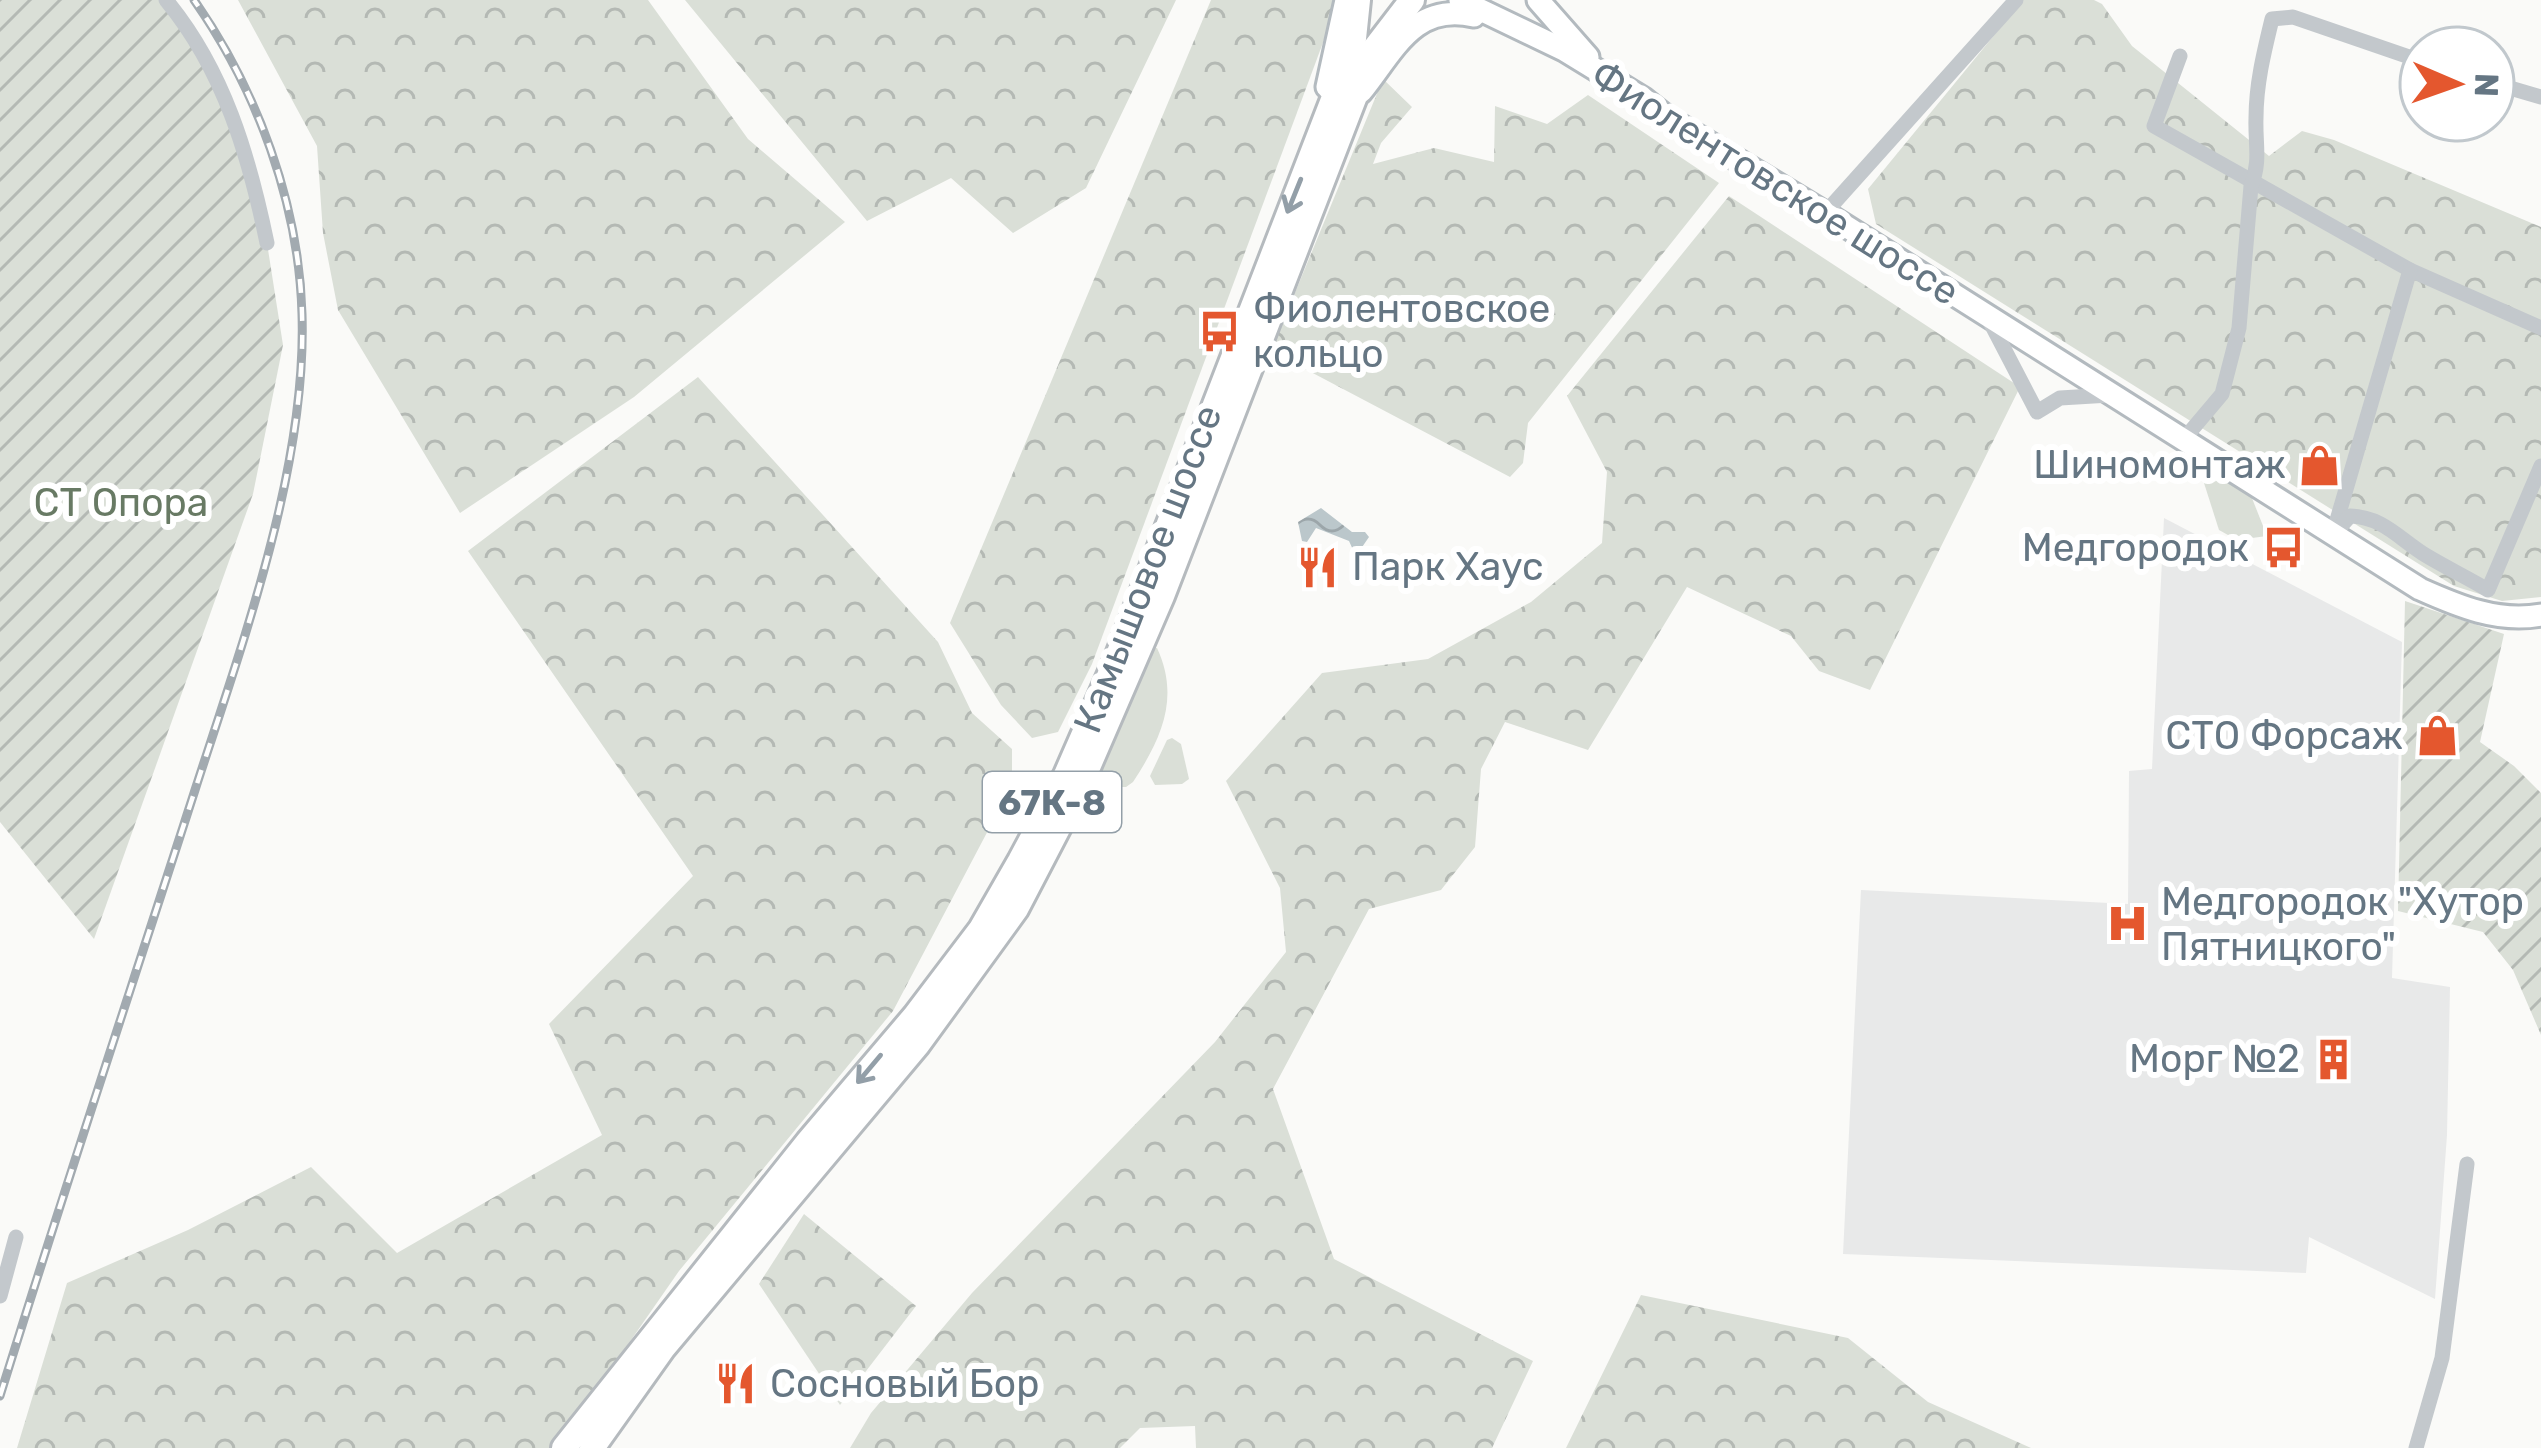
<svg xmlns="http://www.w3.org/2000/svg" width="2541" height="1448" font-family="Rubik,sans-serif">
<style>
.built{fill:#e8e9e9}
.green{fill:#dadfd7}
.forest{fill:url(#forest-crowns)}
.garden{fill:url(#garden-furrows)}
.water{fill:url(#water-waves)}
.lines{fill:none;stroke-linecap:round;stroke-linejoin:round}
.secondary-casing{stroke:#b3babf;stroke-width:27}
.primary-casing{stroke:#b5babe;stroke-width:30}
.minor{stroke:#c3c8cc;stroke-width:15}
.secondary{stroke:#fff;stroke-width:21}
.primary{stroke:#fff;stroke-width:24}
.rail-casing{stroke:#a2aab0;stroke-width:9}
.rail{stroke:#fff;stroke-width:4.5;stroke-dasharray:14;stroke-linecap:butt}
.oneway{stroke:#939fa8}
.labels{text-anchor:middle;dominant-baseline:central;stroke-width:12;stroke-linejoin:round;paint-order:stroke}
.shield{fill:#fff;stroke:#939fa8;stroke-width:3}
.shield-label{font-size:36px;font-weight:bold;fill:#657683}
.street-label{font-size:39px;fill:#657683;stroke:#fff}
.poi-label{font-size:39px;fill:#657683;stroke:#fff;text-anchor:start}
.park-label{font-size:39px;fill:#687a64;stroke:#fff}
</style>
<defs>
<pattern id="forest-crowns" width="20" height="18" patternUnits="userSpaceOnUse" patternTransform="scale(3)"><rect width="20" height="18" fill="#dadfd7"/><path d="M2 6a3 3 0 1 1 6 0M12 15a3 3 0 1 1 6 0" fill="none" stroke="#b4b9b4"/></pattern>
<pattern id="garden-furrows" width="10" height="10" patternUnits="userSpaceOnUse" patternTransform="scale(3)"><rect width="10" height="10" fill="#dadfd7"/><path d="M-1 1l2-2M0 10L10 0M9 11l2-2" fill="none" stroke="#b4b9b4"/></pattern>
<pattern id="water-waves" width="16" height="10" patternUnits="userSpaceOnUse" patternTransform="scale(3)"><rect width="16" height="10" fill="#bbc7cb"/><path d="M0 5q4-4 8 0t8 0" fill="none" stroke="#9ca6aa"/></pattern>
</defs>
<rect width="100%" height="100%" fill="#fafaf8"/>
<path class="built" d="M2164 518 2402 642 2392 978 2450 987 2447 1135 2435 1299 2309 1237 2306 1273 1843 1254 1861 890 2128 904 2129 771 2152 769Z"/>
<g class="green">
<path d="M2230 479 2246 483 2267 536 2237 540 2219 530 2204 483Z"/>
<path d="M1157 648C1180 697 1162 738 1133 782L1126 787H1117L1102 815 1086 828H1079L1075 822 1151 649Z"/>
<path d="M1172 738 1181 744 1189 779 1182 784 1155 785 1150 776 1167 740Z"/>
</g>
<g class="forest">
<path d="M238 0H648L748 139 845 222 634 397 460 513 338 310 323 233 317 146Z"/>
<path d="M685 0H1176L1086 188 1013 233 951 178 867 221Z"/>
<path d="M1211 0H1332L1334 13 1092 664 1058 732 1032 738 1001 705 950 623Z"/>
<path d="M2023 0H2094L2102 4 2132 46 2269 156 2302 131 2334 140 2541 227V597L2502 601 2454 586 1876 224 1868 189Z"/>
<path d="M1383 79 1412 107 1381 143 1373 164 1434 148 1494 162 1495 106 1547 124 1588 95 1719 183 1528 423 1523 463 1510 477 1271 351Z"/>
<path d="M1729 196 2020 387 1870 690 1819 671 1791 636 1687 587 1588 750 1505 722 1481 769 1475 847 1441 890 1369 909 1273 1089 1334 1259 1533 1361 1492 1448H1196L1195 1426 1140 1428 1120 1448H850L871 1413 972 1293 1215 1042 1286 952 1280 888 1226 781 1322 673 1428 659 1531 602 1602 543 1607 472 1567 396Z"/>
<path d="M698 377 938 642 972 713 1012 749V785L893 1011 679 1271 556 1448H17L67 1283 188 1230 311 1167 397 1253 602 1135 549 1024 693 876 468 551Z"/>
<path d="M804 1214 916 1306 840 1405 759 1284Z"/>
<path d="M1641 1295 1848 1338 1928 1402 2031 1448H1566Z"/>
</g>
<g class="garden">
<path d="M0 0H166L228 101 267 243 283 345 253 494 94 939 0 822Z"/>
<path d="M2405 601 2504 634 2480 742 2514 766 2541 793V1035L2513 970 2483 932 2398 911Z"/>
</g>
<path class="water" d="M1321 508 1352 532H1365L1369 537 1358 553 1354 552 1349 541 1316 528 1307 542 1302 541 1298 522Z"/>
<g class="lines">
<defs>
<g id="secondary">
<path d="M1460 0 1564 50 1644 99 1668 118 1825 213 2420 589C2458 606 2498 623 2541 615"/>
<path d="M1538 0 1588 57"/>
<path d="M1327 87 1346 0"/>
<path d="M1361 92C1394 51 1414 2 1474 16"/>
</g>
<g id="primary">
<path d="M564 1448 808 1142 915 1016 981 929 1020 861 1066 775 1117 658 1353 48 1358 0"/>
<path d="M592 1448 663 1348 918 1044 1016 909 1079 788 1162 596 1372 52 1412 0"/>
</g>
</defs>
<use href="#secondary" class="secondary-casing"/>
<use href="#primary" class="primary-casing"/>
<g class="minor">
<path d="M166 0C224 70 249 156 267 243"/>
<path d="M2180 56 2154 126 2410 270 2541 328"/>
<path d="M2493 83 2541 97"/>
<path d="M1825 213 2016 0"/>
<path d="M1987 316 2037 412 2060 398 2110 395"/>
<path d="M2184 439 2222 394 2239 328 2251 186C2261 161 2255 144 2256 118 2256 84 2264 52 2272 19L2293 17 2421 61"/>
<path d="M2335 527 2410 270"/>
<path d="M2333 535 2350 516C2384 517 2400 540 2427 556 2447 568 2468 578 2488 590L2541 466"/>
<path d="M0 1296 16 1237"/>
<path d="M2416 1448 2442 1358 2467 1164"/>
</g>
<use href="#secondary" class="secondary"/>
<use href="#primary" class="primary"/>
<defs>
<path id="rail" d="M0 1396C63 1193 130 992 195 790 242 644 307 468 302 314 299 203 257 90 194 0"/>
</defs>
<use href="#rail" class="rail-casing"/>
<use href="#rail" class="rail"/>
</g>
<defs><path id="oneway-shaft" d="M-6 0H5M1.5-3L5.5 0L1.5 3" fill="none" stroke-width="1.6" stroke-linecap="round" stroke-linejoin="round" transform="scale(3)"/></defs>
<g class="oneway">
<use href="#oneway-shaft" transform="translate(1294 196) rotate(112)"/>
<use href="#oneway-shaft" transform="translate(869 1069) rotate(130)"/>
</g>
<defs>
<symbol id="bus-bare" viewBox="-9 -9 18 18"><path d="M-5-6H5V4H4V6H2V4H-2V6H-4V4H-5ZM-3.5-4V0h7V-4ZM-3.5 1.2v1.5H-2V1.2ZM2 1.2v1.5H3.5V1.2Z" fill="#e4572e" stroke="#fff" stroke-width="2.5" paint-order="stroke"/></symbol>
<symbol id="shop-bare" viewBox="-9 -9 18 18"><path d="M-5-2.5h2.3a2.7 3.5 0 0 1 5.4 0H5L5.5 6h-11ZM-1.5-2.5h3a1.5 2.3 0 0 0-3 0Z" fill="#e4572e" stroke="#fff" stroke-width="2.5" paint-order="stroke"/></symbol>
<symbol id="restaurant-bare" viewBox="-9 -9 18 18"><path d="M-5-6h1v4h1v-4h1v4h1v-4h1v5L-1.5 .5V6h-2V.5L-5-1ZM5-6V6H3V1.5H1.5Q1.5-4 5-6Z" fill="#e4572e" stroke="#fff" stroke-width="2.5" paint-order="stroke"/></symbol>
<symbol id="hospital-bare" viewBox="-9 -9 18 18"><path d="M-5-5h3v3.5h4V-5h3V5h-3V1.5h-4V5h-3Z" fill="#e4572e" stroke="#fff" stroke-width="2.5" paint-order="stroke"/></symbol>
<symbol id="building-bare" viewBox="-9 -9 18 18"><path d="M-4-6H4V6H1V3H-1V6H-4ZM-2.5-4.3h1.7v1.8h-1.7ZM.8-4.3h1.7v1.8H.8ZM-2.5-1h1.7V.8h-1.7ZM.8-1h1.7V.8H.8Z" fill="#e4572e" stroke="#fff" stroke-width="2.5" paint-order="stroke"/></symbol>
</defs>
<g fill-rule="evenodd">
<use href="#bus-bare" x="1190" y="302" width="59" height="59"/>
<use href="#shop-bare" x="2290" y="436" width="59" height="59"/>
<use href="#bus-bare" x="2254" y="518" width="59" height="59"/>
<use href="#restaurant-bare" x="1288" y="538" width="59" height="59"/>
<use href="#shop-bare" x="2408" y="706" width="59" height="59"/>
<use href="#hospital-bare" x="2098" y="894" width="59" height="59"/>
<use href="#building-bare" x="2304" y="1030" width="59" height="59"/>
<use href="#restaurant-bare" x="706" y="1354" width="59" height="59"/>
</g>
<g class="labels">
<rect class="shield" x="983" y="772" width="138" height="60" rx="9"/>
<g class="shield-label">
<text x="1052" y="802">67К-8</text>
</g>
<g class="street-label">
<text transform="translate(1775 183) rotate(32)">Фиолентовское шоссе</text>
<text transform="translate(1148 569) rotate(-69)">Камышовое шоссе</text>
</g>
<g class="poi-label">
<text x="1253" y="309">Фиолентовское<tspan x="1253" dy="45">кольцо</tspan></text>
<text x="2286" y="465" text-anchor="end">Шиномонтаж</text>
<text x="2249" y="548" text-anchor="end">Медгородок</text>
<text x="1352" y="567">Парк Хаус</text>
<text x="2403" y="736" text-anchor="end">СТО Форсаж</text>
<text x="2161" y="902">Медгородок "Хутор<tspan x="2161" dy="45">Пятницкого"</tspan></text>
<text x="2300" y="1059" text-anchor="end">Морг №2</text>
<text x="770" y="1384">Сосновый Бор</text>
</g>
<g class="park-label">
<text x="121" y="503">СТ Опора</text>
</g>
</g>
<g transform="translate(2457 84) rotate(92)"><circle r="57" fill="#ffffff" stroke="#c1c8cd" stroke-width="3"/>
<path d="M0-9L21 45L0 30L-21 45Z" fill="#e4572e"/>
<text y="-18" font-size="33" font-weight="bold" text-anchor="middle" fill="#657683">N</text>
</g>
</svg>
